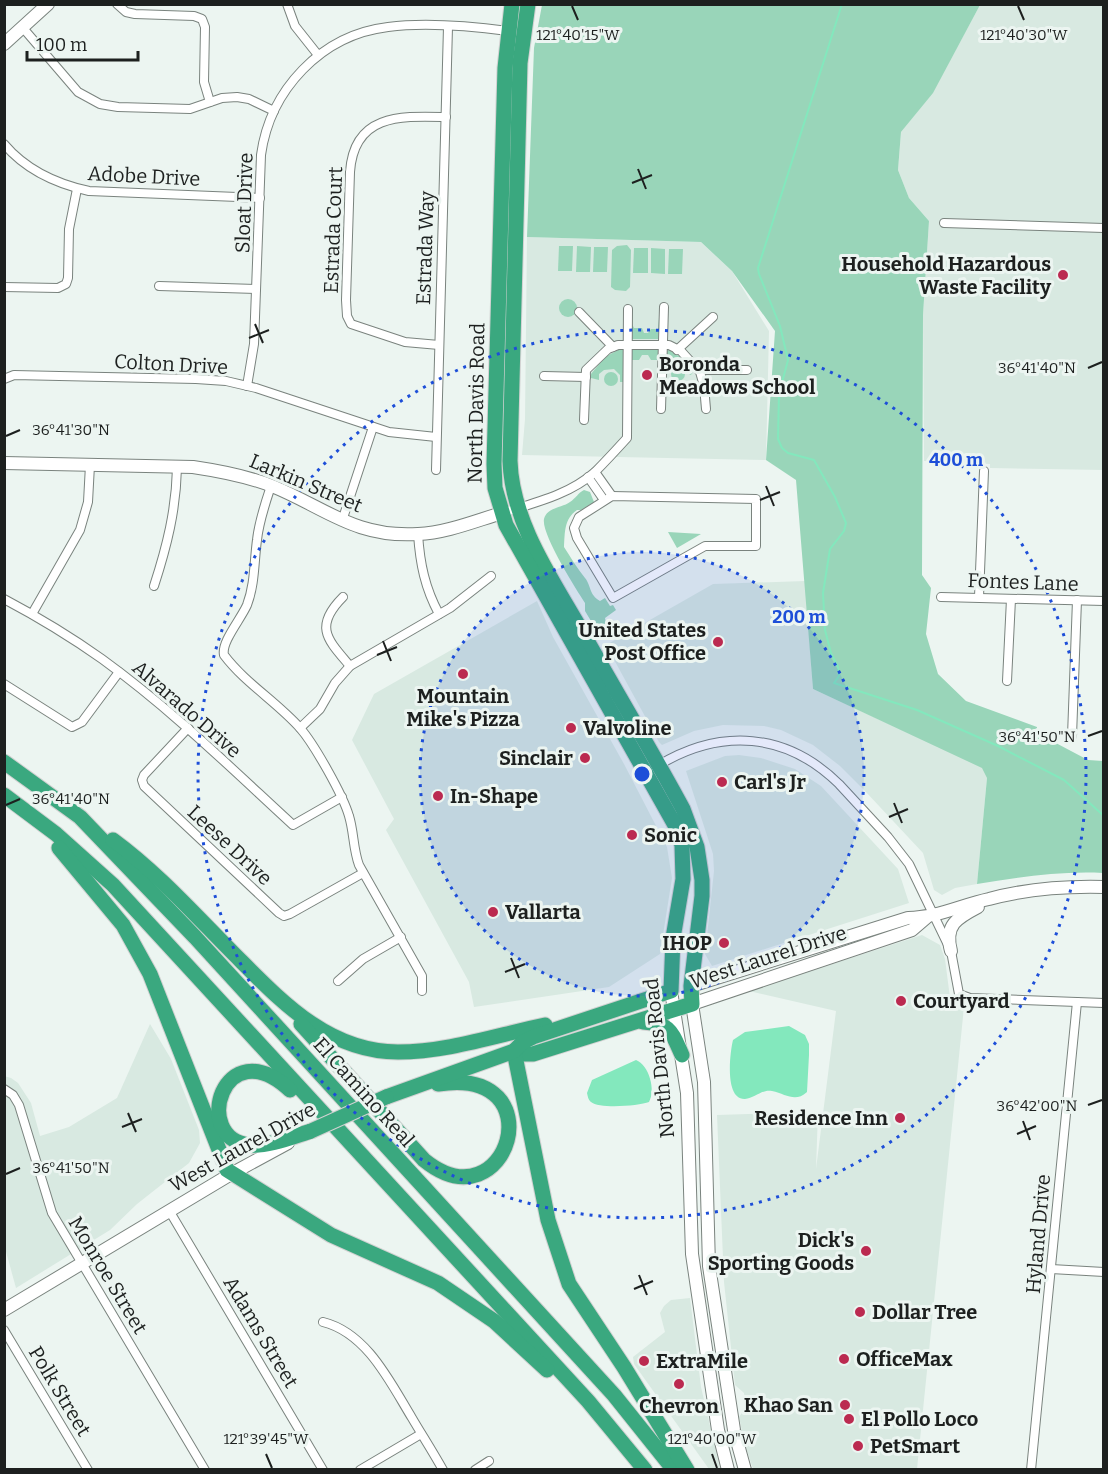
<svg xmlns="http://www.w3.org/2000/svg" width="1108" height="1474" font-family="Bitter,serif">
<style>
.built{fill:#d8e9e1}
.green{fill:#99d5b9}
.water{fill:#83e8bd}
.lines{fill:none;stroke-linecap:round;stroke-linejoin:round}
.stream{stroke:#83e8bd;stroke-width:2}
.street-casing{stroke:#7a837e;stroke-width:10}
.secondary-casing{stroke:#7a837e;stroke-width:14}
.highway-casing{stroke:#d2d2d2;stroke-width:17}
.street{stroke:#fff;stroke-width:8}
.secondary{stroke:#fff;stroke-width:12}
.highway{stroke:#3aa87f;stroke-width:15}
.highway-bridge-casing{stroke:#d2d2d2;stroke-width:17;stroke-linecap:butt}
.highway-bridge{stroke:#3aa87f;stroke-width:15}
.ticks{fill:none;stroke:#1d201f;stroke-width:2}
.ring{fill:none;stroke:#1d4ed8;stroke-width:3;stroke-dasharray:3 6}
.poi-dot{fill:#bb2a50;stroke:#ecf5f1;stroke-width:2}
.labels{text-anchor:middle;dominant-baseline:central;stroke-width:6;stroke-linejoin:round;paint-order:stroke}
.street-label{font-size:20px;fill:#1d201f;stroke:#ecf5f1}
.poi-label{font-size:20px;font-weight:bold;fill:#1d201f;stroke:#ecf5f1;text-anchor:start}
.ticks-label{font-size:15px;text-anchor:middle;fill:#1d201f;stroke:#ecf5f1;stroke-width:6;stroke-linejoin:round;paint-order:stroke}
.centre{fill:#1d4ed8;stroke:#ecf5f1;stroke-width:3}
.ring-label{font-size:18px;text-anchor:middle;font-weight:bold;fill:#1d4ed8;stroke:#ecf5f1;stroke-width:6;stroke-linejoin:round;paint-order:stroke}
</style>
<rect width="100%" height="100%" fill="#ecf5f1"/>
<g class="built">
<path d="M980 5H1103V470L990 468V464L924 461 923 315 929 221 909 198 898 170 901 132 933 92Z"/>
<path d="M527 237 701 242 732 271 769 331 766 460 522 455 525 419Z"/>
<path d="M805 581 813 689 982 767 986 772 987 778 977 884 955 888 942 895 934 890 923 853 865 791 840 766 813 745 781 730 764 726 723 725 694 731 662 745 659 742 606 645 713 584Z"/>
<path d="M537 601 553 637 624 764 667 847 672 878 660 954 609 987 474 1007 469 982 386 830 394 819 352 740 374 694Z"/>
<path d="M739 755 761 758 795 769 821 786 898 869 909 903 712 966 705 954 714 871 713 854 686 771 725 756Z"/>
<path d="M922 935 940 945 945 959 950 998 964 1007 917 1469H753L745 1445 739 1417 746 1407 744 1393 735 1385 724 1282 717 1115 818 1112 816 1169 836 1011 749 991Z"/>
<path d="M150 1024 171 1059 199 1130 200 1143 189 1163 137 1204 110 1230 16 1288 5 1248 4 1076 11 1078 18 1083 31 1103 40 1136 69 1127 117 1098Z"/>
<path d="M690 1298 701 1387 720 1469H709L634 1364 633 1357 665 1332 660 1313 664 1306 671 1300Z"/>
</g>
<g class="green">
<path d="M542 5H980L933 93 901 132 898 170 909 198 929 221 923 315 922 575 931 588 926 634 938 674 966 701 1037 727V733L1088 760 1103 761V873C1060 871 1019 877 977 884L987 778 982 768 813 689 796 480 766 460 775 331 732 271 701 242 527 237 534 48Z"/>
<path d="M627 245 631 250 630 287 626 291 615 290 611 287 612 250 617 246Z"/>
<path d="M559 246H573L572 271H558Z"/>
<path d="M577 246 591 247 590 272H576Z"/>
<path d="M594 247H608L607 272H593Z"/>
<path d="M634 248H648V273H633Z"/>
<path d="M651 248 665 249V274L651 273Z"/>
<path d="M669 249H683L682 274H668Z"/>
<circle cx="568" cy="308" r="9"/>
<path d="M659 318 660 319 658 339H632V324L634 328H642L644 333H648L651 329H658Z"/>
<path d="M634 348 657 349 659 352V360H651L648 355H642L639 360H631V350Z"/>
<path d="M620 349 624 350V382H620V375L614 369 604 370 599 374V380L591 378V374L605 357Z"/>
<path d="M669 350 687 361 693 370 692 374 690 375 685 365 673 364 668 368 667 375H665L666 351Z"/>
<circle cx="678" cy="374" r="7"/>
<circle cx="611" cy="379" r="7"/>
<path d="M584 490 590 492 594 502 581 510H577C564 519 565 532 564 547 571 558 577 568 585 578 591 585 589 595 600 601L605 598 610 606 613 605 616 610 605 618 606 623 613 633 605 639 599 628 594 626 585 611V603C576 589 541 534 544 519 547 507 562 508 570 502 576 498 578 493 584 490Z"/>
<path d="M668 532 701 534 677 548Z"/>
</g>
<g class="water">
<path d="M789 1026 805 1035 809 1044V1055L807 1092C795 1103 786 1094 772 1091 762 1089 755 1098 745 1099 724 1100 730 1052 733 1040L745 1032Z"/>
<path d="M636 1060C649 1065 656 1090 649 1102 639 1106 599 1109 591 1102 588 1099 588 1097 587 1093L592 1080Z"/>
</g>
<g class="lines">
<path class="stream" d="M842 4 758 268 759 274 780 326 788 360 779 394 778 439 782 448 788 453 814 460 835 497 846 523 844 531 830 549 823 593 825 630 831 653 838 667 839 676 834 683 917 710 998 746 1064 780 1104 816"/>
<defs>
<g id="street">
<path d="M117 4 126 12 135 14 194 16 202 19 205 27 204 82 210 102"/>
<path d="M287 4 295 26 318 55"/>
<path d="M23 28 78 92 100 104 118 107 190 109 222 98 237 97 249 99 274 111"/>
<path d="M4 144C26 170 57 184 89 191L260 198"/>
<path d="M944 223 1104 228"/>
<path d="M159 286 256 289"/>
<path d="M4 287 58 288 66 284 68 278 69 229 77 189"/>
<path d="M579 312 613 347"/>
<path d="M439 345 405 342 351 324 347 316 346 300 350 172C354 113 402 116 446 117"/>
<path d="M677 350 713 317"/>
<path d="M699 370H747"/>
<path d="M544 376 586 377"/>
<path d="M4 379 14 375 196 379 226 381 256 388 389 432 436 437"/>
<path d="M247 386 254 344 261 155C270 90 321 35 388 27 427 22 470 26 508 31"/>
<path d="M661 409 664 307"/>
<path d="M584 420 586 370 608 349 618 345H669L681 351 700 372 704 386 706 409"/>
<path d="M436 470 448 27"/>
<path d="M595 472 612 496"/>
<path d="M588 477 604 500"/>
<path d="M271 486C265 504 259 521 257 540 254 562 255 584 247 605 241 619 221 642 224 655 245 683 277 702 300 728 314 744 343 795 349 816 354 832 353 849 359 865L422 976V991"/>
<path d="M612 496 756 499V546H705L613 598 577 538 574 528 579 517Z"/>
<path d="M502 513C534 503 569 495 595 472 606 461 617 449 627 438L628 309"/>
<path d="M342 521 373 427"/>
<path d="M418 534C420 564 425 588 439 614"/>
<path d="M154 586C167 546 176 510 177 468"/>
<path d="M343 597C313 627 328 640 350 666"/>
<path d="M941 597 1104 601"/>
<path d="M979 597 984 471"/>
<path d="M4 599C38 617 71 637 102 659 171 709 231 768 293 825L342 797"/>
<path d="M32 614 80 530 88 502 90 465"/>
<path d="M1007 681 1011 599"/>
<path d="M4 684 72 727 82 722 119 672"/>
<path d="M188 728 144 775 142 780 144 786 279 913 284 916 290 914 363 873"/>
<path d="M300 728 320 709 335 683 350 666 450 608 491 576"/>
<path d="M1072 736 1077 600"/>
<path d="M659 765C721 728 786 732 839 784L888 837 909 864 951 951 959 994 970 998 1104 1003"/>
<path d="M338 981 363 959 401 937"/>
<path d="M4 1089 13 1095 19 1105 52 1213 205 1470"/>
<path d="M170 1212 323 1470"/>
<path d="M1051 1269 1104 1272"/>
<path d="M323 1322C367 1333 390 1382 412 1418 422 1435 433 1452 443 1470"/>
<path d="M4 1330 88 1470"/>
<path d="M360 1470 421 1434"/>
<path d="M475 1470 489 1461"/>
<path d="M1031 1470 1077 1002"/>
</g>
<g id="secondary">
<path d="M4 44 48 4"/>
<path d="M4 463 193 467C220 471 247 476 272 486 326 508 355 538 418 534 446 533 475 521 502 513"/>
<path d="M951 951C944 925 957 918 978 907"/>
<path d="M691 986 908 918C936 918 961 905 989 899 1026 889 1065 886 1104 887"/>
<path d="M671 991 687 1093 692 1254 718 1430 728 1470"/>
<path d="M4 1310 231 1174 288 1143"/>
<path d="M745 1470 734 1430 709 1266 704 1082 692 1004 912 930 926 918"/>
</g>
<g id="highway">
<path d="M4 762 80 817 195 937 614 1395 674 1470"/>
<path d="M4 795 56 834 113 885 588 1401 645 1470"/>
<path d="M113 840C158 873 196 916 235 955 281 1001 328 1052 398 1052 447 1052 497 1035 545 1025"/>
<path d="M59 848 123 925 150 974 227 1170 331 1235 438 1283 494 1321 547 1370"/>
<path d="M643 1022C671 1024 671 1031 682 1055"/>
<path d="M301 1024 424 1160C508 1228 557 1065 438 1084"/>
<path d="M514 1051 523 1054H533L692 1004 691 986 702 896V880L697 847 683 809C649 746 612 685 577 623 548 573 512 520 510 461L520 63 528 4"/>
<path d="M514 1051 548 1220 569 1284 624 1367 687 1470"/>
<path d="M290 1090C223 1028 191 1139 249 1145 268 1147 292 1137 311 1131"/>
<path d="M386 1097 514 1051 523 1042 533 1037 671 991 673 938 683 879 682 845 675 825 506 525 495 488 494 464 505 68 512 4"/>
</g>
</defs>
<use href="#street" class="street-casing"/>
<use href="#secondary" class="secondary-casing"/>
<use href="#highway" class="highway-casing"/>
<use href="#street" class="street"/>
<use href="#secondary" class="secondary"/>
<use href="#highway" class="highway"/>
<defs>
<path id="highway-bridge" d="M311 1131 386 1097"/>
</defs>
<use href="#highway-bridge" class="highway-bridge-casing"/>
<use href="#highway-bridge" class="highway-bridge"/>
</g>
<path class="ticks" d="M572 6 578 20M1018 6 1024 20M638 169 646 189M632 183 652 175M255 324 263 343M249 338 269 330M1088 368 1102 362M6 436 20 430M766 486 774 506M760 500 780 492M383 641 391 661M377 655 397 647M1088 736 1102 731M894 803 902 823M6 805 20 799M889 817 908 809M511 958 519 978M505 972 525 964M1088 1105 1102 1100M128 1113 136 1132M1023 1121 1030 1140M122 1127 142 1119M1017 1134 1036 1126M6 1174 20 1168M639 1275 647 1295M634 1289 653 1281M266 1454 272 1468M712 1454 717 1468"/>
<circle cx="642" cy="774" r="222" fill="#1d4ed8" fill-opacity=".12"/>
<g class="ring">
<circle cx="642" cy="774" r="222"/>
<circle cx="642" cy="774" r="444"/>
</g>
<g class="poi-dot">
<circle cx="1063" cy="275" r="6"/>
<circle cx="647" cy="375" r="6"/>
<circle cx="718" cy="642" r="6"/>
<circle cx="463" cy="674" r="6"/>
<circle cx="571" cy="728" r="6"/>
<circle cx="585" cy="758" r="6"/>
<circle cx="722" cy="782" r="6"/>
<circle cx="438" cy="796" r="6"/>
<circle cx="632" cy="835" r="6"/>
<circle cx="493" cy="912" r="6"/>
<circle cx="724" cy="943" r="6"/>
<circle cx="901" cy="1001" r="6"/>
<circle cx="900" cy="1118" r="6"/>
<circle cx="866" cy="1251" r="6"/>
<circle cx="860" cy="1312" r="6"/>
<circle cx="844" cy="1359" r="6"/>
<circle cx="644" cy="1361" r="6"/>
<circle cx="679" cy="1384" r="6"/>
<circle cx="845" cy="1405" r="6"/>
<circle cx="849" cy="1419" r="6"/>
<circle cx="858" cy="1446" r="6"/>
</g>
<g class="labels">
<g class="street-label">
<text transform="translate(144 176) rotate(3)">Adobe Drive</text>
<text transform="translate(244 203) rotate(-88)">Sloat Drive</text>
<text transform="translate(333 230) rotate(-88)">Estrada Court</text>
<text transform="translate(425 248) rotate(-88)">Estrada Way</text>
<text transform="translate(171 364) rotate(3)">Colton Drive</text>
<text transform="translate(476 403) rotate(-89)">North Davis Road</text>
<text transform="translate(306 483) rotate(23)">Larkin Street</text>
<text transform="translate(1023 582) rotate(2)">Fontes Lane</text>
<text transform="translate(187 709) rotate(41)">Alvarado Drive</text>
<text transform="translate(230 845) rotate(43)">Leese Drive</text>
<text transform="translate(768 957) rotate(-18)">West Laurel Drive</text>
<text transform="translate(659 1058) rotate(-96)">North Davis Road</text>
<text transform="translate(364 1092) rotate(48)">El Camino Real</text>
<text transform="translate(242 1147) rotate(-29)">West Laurel Drive</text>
<text transform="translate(1038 1234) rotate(-85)">Hyland Drive</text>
<text transform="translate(108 1275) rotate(59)">Monroe Street</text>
<text transform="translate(261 1332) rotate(59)">Adams Street</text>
<text transform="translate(60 1391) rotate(59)">Polk Street</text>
</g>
<g class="poi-label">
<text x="1051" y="264" text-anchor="end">Household Hazardous<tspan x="1051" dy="23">Waste Facility</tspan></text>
<text x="659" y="364">Boronda<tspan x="659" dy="23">Meadows School</tspan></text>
<text x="706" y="630" text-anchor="end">United States<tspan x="706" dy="23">Post Office</tspan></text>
<text x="463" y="696" text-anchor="middle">Mountain<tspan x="463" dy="23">Mike's Pizza</tspan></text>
<text x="583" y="728">Valvoline</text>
<text x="573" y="758" text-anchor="end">Sinclair</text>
<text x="734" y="782">Carl's Jr</text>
<text x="450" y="796">In-Shape</text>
<text x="644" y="835">Sonic</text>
<text x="505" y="912">Vallarta</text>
<text x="712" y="943" text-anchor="end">IHOP</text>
<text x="913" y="1001">Courtyard</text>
<text x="888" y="1118" text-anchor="end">Residence Inn</text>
<text x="854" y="1240" text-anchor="end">Dick's<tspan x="854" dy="23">Sporting Goods</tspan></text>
<text x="872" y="1312">Dollar Tree</text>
<text x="856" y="1359">OfficeMax</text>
<text x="656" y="1361">ExtraMile</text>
<text x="833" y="1405" text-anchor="end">Khao San</text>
<text x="679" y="1406" text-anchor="middle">Chevron</text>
<text x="861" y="1419">El Pollo Loco</text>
<text x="870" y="1446">PetSmart</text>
</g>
</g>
<g class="ticks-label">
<text x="578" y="40">121°40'15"W</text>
<text x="1024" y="40">121°40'30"W</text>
<text x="1037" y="373">36°41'40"N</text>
<text x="71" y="435">36°41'30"N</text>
<text x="1037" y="742">36°41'50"N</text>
<text x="71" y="804">36°41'40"N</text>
<text x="1037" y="1111">36°42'00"N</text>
<text x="71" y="1173">36°41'50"N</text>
<text x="266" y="1444">121°39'45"W</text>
<text x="712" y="1444">121°40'00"W</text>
</g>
<circle cx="642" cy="774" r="9" class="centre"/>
<g class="ring-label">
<text x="956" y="466">400 m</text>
<text x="799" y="623">200 m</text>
</g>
<rect width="1108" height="1474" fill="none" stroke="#1d201f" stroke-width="12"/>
<path d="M27 51v9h111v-9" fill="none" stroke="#1d201f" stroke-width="3"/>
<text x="36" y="51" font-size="18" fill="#1d201f" stroke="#ecf5f1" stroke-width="4.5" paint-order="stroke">100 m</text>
</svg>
